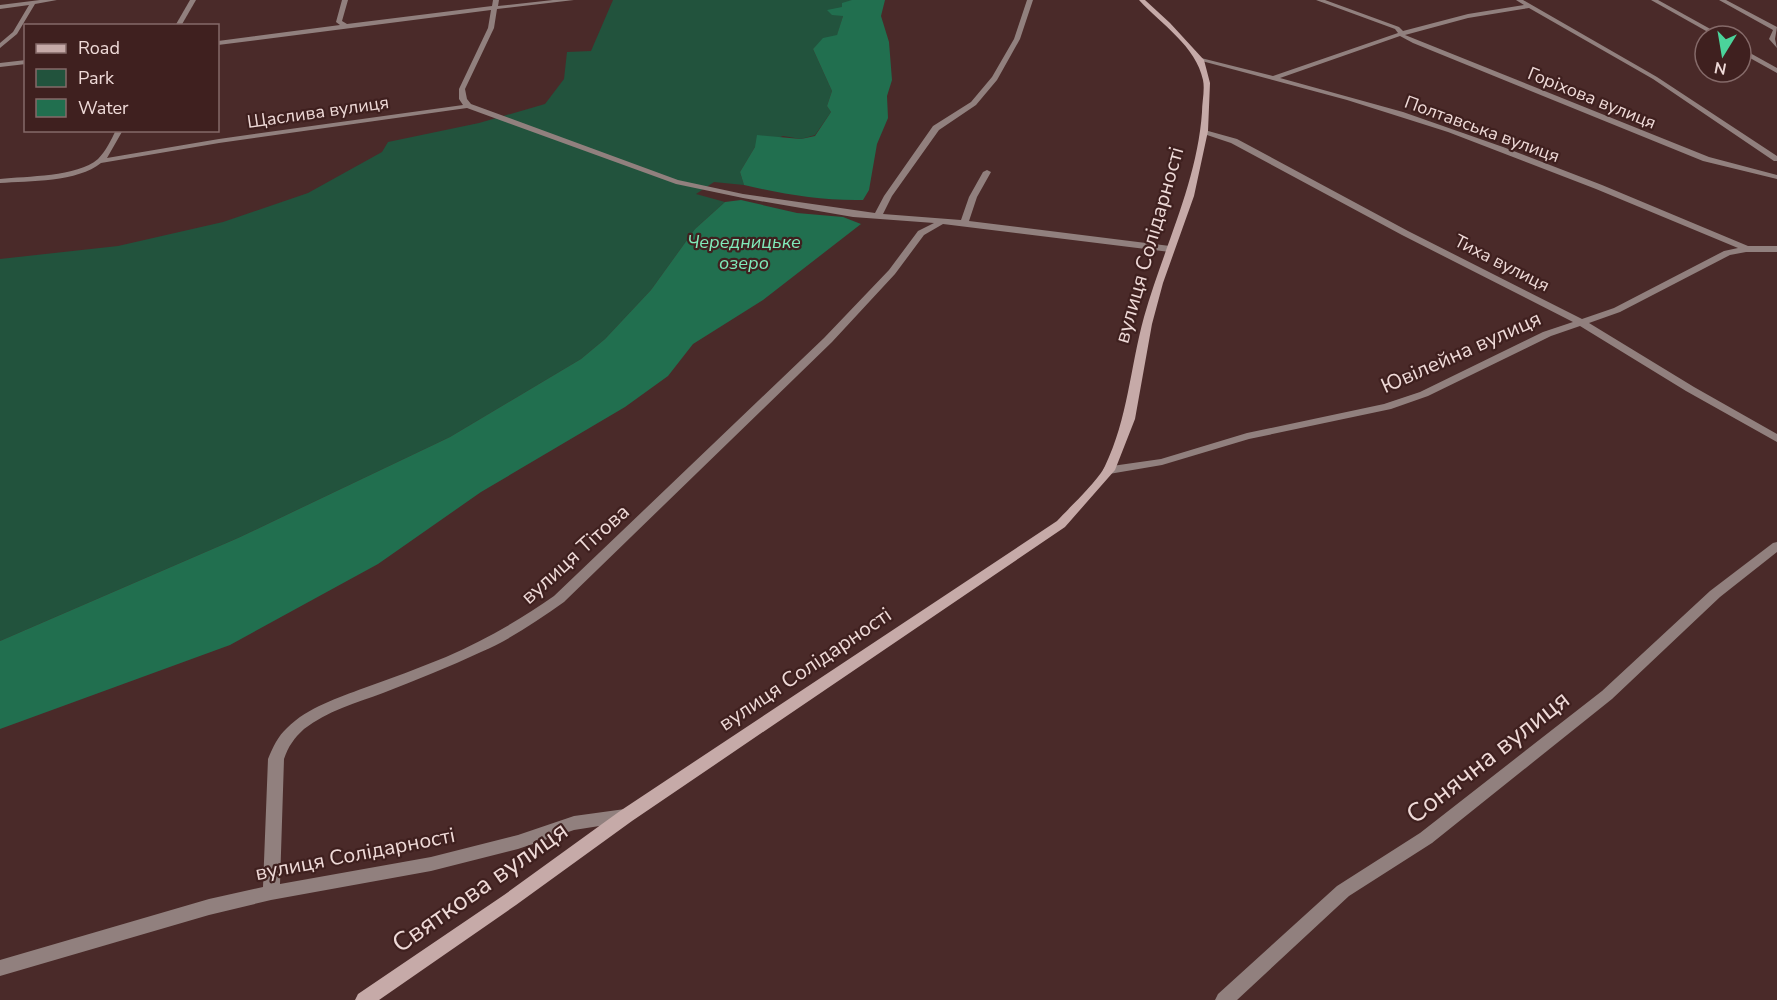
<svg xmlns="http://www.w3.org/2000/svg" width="1777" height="1000" font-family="'Nunito Sans',sans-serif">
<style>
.green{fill:#22533d}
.water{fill:#216f4f}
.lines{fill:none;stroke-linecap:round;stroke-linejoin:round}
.street{fill:#91807e;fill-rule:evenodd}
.secondary{fill:#c6aaa8;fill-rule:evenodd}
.labels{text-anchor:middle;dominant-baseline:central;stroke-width:4.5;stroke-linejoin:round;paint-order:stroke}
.far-street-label{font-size:18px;fill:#efdad8;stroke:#3f201f}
.far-water-label{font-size:18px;font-style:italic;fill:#81ebba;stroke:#3f201f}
.street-label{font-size:21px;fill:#efdad8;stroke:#3f201f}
.near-street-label{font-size:26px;fill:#efdad8;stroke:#3f201f}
</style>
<rect width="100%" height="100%" fill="#4a2a29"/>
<path class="green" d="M613 0H852L853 2 843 16 837 36 823 39 813 49 832 91 827 106 831 112 815 135 801 139 783 136 755 147 740 172 744 185 714 182 696 194 725 202 695 229 651 290 605 339 581 359 450 437 238 538 0 641V259L118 246 223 222 308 193 382 152 388 142 479 123 545 104 564 79 567 52 591 51Z"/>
<g class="water">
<path d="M852 0H885L881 16 889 42 892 80 887 96 888 118 877 144 869 190 863 200C823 201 782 194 744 185L740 172 755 147 757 135 801 139 815 136 831 112 827 106 832 91 813 49 823 38 837 35 843 16 832 15 827 10 842 7V3Z"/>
<path d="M741 200 797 213 843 217 861 224 763 300 693 344 668 376 625 407 481 492 378 564 230 645 0 729V641L238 538 450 437 581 359 605 339 651 290 695 229 725 202Z"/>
</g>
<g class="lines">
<g class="street">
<path d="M40 0H57L35 4 17 34 0 48V43L13 32 29 5 0 9V5Z"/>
<path d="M190 0H196L181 26H175Z"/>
<path d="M342 0H348L342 21 347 24 492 6 493 0H499L498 6 553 0H574L497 9 494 28 465 89 467 99 471 104 678 180 743 194 875 213 884 196 933 126 971 102 992 77 1014 39 1027 0H1033L1020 39 997 80 976 105 939 130 892 196 883 214 961 220 969 197 983 172 987 170 991 172 977 197 969 221 1170 246 1174 249 1170 252 943 224 924 235 895 274 832 342 564 602C537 621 511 639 481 652 449 667 416 680 383 693 356 703 327 711 304 729 294 738 288 747 284 759L280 884 431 857 518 835 574 816 625 809 631 811 633 816 631 821 574 830 518 849 431 871 271 900 209 915 0 976V960L209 899 263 887 268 759C273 747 278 736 287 728 308 707 338 698 364 688 392 678 419 668 446 657 485 640 520 620 554 596L824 338 889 270 918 231 934 223 853 217 743 198 676 184 467 108 219 143 101 163C78 182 29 181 0 183V179C27 176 77 177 98 159 106 151 111 140 116 130H123L107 158 219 139 463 105 459 99V89L488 28 491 10 218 45V41L340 25 336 22Z"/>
<path d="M1316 0H1325L1399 27 1403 31 1468 14 1524 5 1516 0H1523L1657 77 1777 156V161H1774L1653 79 1529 8 1468 18 1405 35 1709 157 1777 175V179L1703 161 1413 43 1400 36 1280 78 1403 112 1503 147 1602 185 1748 246H1777V252H1746L1730 255 1620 312 1589 323 1694 387 1777 434V442L1686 391 1580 326 1551 336 1428 396 1391 409 1249 439 1162 465 1109 474 1105 473 1103 470 1105 467 1161 459 1247 433 1384 404 1420 392 1543 332 1573 322 1402 235 1231 143 1201 133V129L1237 139 1408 231 1582 319 1614 308 1724 251 1738 248 1596 189 1448 132 1347 100 1198 60 1201 58 1273 76 1398 33 1395 29Z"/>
<path d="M1651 0H1658L1723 36H1715Z"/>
<path d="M1719 0H1726L1777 27 1775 39 1777 48 1769 39 1773 30Z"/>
<path d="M1741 48 1777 68V73L1741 53Z"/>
<path d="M26 60V64L0 67V63Z"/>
<path d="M1777 542V552L1720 597 1612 699 1432 843 1349 896 1237 1000H1215L1218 994 1337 886 1420 833 1602 691 1710 591 1773 543Z"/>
</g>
<path class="secondary" d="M1139 0H1145L1170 23 1204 60 1210 83 1208 131 1194 196 1163 283 1152 324 1135 419 1115 470 1065 527 632 821 516 905 379 1000H355L358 994 504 895 620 811 1057 521C1069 508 1098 481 1105 466 1128 418 1130 368 1144 317 1163 249 1197 184 1202 112 1202 102 1205 90 1203 80 1196 46 1162 25 1139 0Z"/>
</g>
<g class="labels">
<g class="far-street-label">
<text transform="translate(1592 98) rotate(22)">Горіхова вулиця</text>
<text transform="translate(318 112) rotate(-8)">Щаслива вулиця</text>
<text transform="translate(1482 129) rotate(20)">Полтавська вулиця</text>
<text transform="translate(1502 263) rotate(27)">Тиха вулиця</text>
</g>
<g class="far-water-label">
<text x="744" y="242">Чередницьке<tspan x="744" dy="21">озеро</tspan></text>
</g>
<g class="street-label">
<text transform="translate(1149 245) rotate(-74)">вулиця Солідарності</text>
<text transform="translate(1461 352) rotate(-24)">Ювілейна вулиця</text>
<text transform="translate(575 554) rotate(-42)">вулиця Тітова</text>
<text transform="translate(805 669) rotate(-34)">вулиця Солідарності</text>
<text transform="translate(355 854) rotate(-11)">вулиця Солідарності</text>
</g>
<g class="near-street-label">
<text transform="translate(1488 757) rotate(-38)">Сонячна вулиця</text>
<text transform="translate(480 887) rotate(-35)">Святкова вулиця</text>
</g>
</g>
<rect x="24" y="24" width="195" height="108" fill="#3f201f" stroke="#856a69" stroke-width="1.5"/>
<rect x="36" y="44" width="30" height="9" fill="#c6aaa8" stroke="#856a69" stroke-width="1.5"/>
<text x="78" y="54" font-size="18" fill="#efdad8">Road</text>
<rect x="36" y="69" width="30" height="18" fill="#22533d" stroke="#856a69" stroke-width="1.5"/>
<text x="78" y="84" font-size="18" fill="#efdad8">Park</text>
<rect x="36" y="99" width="30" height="18" fill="#216f4f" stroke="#856a69" stroke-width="1.5"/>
<text x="78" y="114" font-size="18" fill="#efdad8">Water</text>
<g transform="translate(1723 54) rotate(191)"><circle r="28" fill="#3f201f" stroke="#856a69" stroke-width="1.5"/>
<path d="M0-4.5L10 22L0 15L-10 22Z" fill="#4bd49b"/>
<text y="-9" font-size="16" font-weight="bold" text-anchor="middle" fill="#efdad8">N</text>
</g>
</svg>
